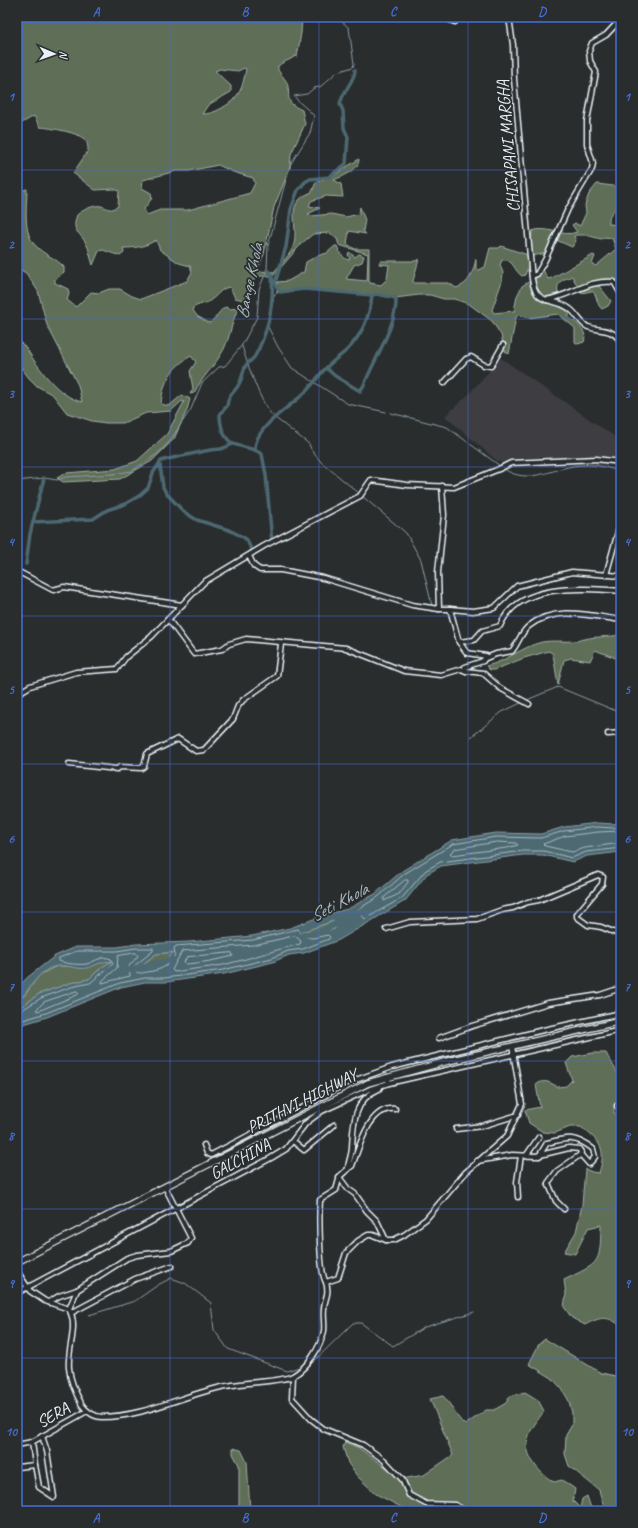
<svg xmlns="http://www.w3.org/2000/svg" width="638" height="1528" font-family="Caveat,sans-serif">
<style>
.built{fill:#3c3c42}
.green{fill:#5e6e57;stroke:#a3b0a8;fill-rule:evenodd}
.water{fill:#4d6972;stroke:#8b9fa8;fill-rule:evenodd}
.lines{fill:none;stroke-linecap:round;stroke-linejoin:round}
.shore{stroke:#aabbc2;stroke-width:1}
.stream{stroke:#8b9fa8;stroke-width:1}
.canal{stroke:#4d6972;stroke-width:3.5}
.river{stroke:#4d6972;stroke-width:6}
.minor-casing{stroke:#e8f1f8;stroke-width:7}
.highway-casing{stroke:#e8f1f8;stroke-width:8}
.minor{stroke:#2a2d2e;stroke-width:4}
.highway{stroke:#2a2d2e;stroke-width:5.5}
.grid{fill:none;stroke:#466fde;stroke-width:1;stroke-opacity:0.55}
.labels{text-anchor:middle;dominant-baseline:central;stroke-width:3.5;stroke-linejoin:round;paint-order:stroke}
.street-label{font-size:17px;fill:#e8f1f8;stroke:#2a2d2e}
.water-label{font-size:18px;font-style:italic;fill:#aabbc2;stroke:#2a2d2e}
.neatline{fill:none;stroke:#466fde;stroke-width:1.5}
.grid-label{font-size:13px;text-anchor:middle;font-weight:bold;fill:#466fde}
</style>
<rect width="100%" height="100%" fill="#2a2d2e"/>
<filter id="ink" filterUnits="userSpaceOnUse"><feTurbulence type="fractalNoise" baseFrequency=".025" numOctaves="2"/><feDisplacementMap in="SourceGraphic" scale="8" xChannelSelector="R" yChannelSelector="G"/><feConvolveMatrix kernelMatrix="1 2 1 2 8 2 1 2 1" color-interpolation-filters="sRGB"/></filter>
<g filter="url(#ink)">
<path class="built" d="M501 358 621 441V465H553L520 467 497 461 445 416 466 397Z"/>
<g class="green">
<path d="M17 17H272L276 19 279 17H302L301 33 297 57 295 56C290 61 283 61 278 66V70C280 74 284 77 286 81 293 95 281 101 302 110L305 124 291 154 290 168 274 207 264 254 257 271 274 272C281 263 291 255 294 244 299 223 283 203 312 192L316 182 334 175 359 159C359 171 343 176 334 180L341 184 343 197 326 196 311 201 309 206 320 208 308 214 312 216 331 214 346 217 359 214 360 207 365 220 363 231 366 234 349 231 347 244 355 249H369V281L370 283 381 285 387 279 389 265 379 264 380 261H416L419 259 413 281 414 283H449L456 288C470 284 473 272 476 259V270H479L485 267 490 248H499L501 246 528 255 531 250 532 231C547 225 563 238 577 232L572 225 575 223 580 226 586 213 585 205 589 194 597 184 621 187V219L619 210 616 209C610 213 609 217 609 224L621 225V278L619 280 606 279 592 281V285L599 286 611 301 608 306 602 309C596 305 598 295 592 291L581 293 572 276C569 278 562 279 560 282 553 291 563 303 569 309V317C577 324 588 330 584 342L578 344 575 342V328L558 314 529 318 519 315 516 317 509 354 505 351 501 335 492 321 469 304 454 299H444L430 295H419L395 298 375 294 303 289 280 291 277 293V282L288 281 304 272 306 262 317 256 327 253 335 246H337C340 253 342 258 349 260L350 258 348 255 349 252 355 257 359 254 364 256 362 262 354 265 346 279 367 281 368 254 339 245 337 239 330 233 313 234 302 243 277 272 271 276H259L255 278 244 300 235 298 230 287C221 288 218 295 212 299 206 305 198 303 192 309L197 316 209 323C215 320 219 311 225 307L230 309 238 308C232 321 230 337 224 349 215 366 202 377 194 393L190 394 193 389 190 371 196 362 191 356C172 367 163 381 161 404L169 406 182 395 190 399 187 410 174 439 152 461 120 479 63 482 57 478 66 473 115 469 137 461 167 434 184 402 182 401 171 411 146 413 123 423H106L92 421 67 413 53 395 37 386 29 378 17 362V340C25 345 28 351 33 359 45 376 61 397 82 402L78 385 47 325 38 291 26 273 17 268V199L23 190 27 189C27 206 22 233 36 246 44 255 56 258 64 267V272L55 279V283L68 289 69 294 67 300 76 307 91 292 99 293 109 289H120L132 296 141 299 187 281 192 272 190 266 179 263 160 250 156 240C145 247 135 248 123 248L124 253 120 256 103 250 99 251 93 265C90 258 90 250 86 243 79 231 71 232 77 215 81 211 94 204 101 206 109 208 110 212 118 206L119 191 114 189 95 190 73 173 88 151C88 148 88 144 86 141 80 132 50 128 40 127L34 116 17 126ZM244 68 246 69C244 78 243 87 238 94 232 104 213 115 202 114L208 105 231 92V86L215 71 220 69 238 71ZM218 165 233 172 253 178 255 183 250 193 188 210H160L147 215 144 209 152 198 151 193 142 188 143 180 176 171H189ZM576 235H586L601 239 605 237 612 238 616 249 596 266 592 264 595 256 593 255 552 278 548 279 542 268 535 278 522 286 517 296 514 311 494 313 492 310 502 281 503 273 500 265 502 260C513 258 514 271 522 276L525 275 532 256 547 253 554 239 572 247 576 241 574 236Z"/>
<path d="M621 634V660L595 650 590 661 571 658 564 660 558 685 553 654 549 651 524 658 494 670H490L486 666C506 662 521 647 542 642 553 640 564 642 576 641 584 639 592 637 600 637 608 636 613 637 621 634Z"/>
<path d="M334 921 335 929 313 935 301 932Z"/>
<path d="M173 952C162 969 154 967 135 970L156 954Z"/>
<path d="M104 961 112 962 102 967 89 979 70 983 39 994 17 1010V1001L25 995 39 975 57 966 88 967Z"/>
<path d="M593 1053H606C611 1064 625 1079 621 1093 618 1102 613 1103 614 1113L621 1117V1326C607 1315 600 1317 585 1325L572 1318 564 1307 566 1294 564 1280C600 1262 600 1266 601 1225L588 1228 575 1254 564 1252 576 1232 582 1205 585 1169 592 1172 599 1173C607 1148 600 1142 581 1127H570L555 1133 543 1132 529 1123 525 1110 540 1107 536 1085C544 1078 551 1083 558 1087L566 1086 572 1080 566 1063 572 1057Z"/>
<path d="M545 1339 601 1373 621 1377V1511H605L599 1490 569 1466 565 1454 566 1435 572 1425V1413L569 1401 562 1389 552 1378 529 1364 539 1344Z"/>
<path d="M525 1392 538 1400 544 1411C538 1420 530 1429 528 1439 523 1455 541 1475 554 1482L562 1480 575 1489 573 1501 580 1508 582 1499 587 1496 592 1511H403L401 1507 376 1494 357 1476 348 1463 343 1447 345 1442 359 1448 402 1479 424 1475 453 1455 430 1399 443 1396C452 1405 455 1416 465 1425L486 1410H494L506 1403 510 1396Z"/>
<path d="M233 1448 241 1450 247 1462 250 1511H239V1465L233 1454Z"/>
</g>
<path class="water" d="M621 822V852L587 856 573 862 543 855H523L441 866 427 874 405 901 339 940 304 953 289 955 273 962 224 974 166 982H145L121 987 47 1017 17 1026V1010L39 994 70 983 89 979 102 967 111 962C102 960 96 966 87 968 78 970 69 965 59 966 39 967 31 990 17 1001V988L28 977 55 956 76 947H117L136 944 189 942 252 936 290 928 324 915 348 909 375 894 402 871 452 840 496 833 541 834 564 827 598 823 613 824ZM333 921 335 929 313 934 302 932ZM173 952C164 967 152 968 136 969L156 954Z"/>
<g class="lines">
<g class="shore">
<path d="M621 826 613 828 598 827 564 831 541 838 496 837 453 844 404 874 378 897 357 910 365 919 402 898 425 871 440 862 523 851H544L572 858 586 852 621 848"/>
<path d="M621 831 598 832 565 836 543 844 545 846 572 852 585 848 621 843"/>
<path d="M497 842 516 843 518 845 507 848 452 855 450 853 455 849Z"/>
<path d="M405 880H408V882L399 894 384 901V898Z"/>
<path d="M295 936 301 941 300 944C274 950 249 959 223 965 206 968 190 969 174 972L172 970 182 951 253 945Z"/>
<path d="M136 953 138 956 129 966 130 976 102 983V981L117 968 118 956Z"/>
<path d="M232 953 233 956C217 960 202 963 186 964L184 962 187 957Z"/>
<path d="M77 991 79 993 77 995 38 1011 36 1010 44 1002Z"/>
<path d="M17 1013 41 998 71 987 90 983 113 964 111 959C102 955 96 961 87 964 79 965 66 964 59 961V958L77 951H117L136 948H153V951L134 966 135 971C139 974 142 973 147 972 161 970 168 967 175 955L174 948 176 946 253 940 298 929 304 937 313 938 328 935 330 937 329 939 303 949 288 951 272 958 223 970 165 978H145L120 983 46 1013 17 1022"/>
</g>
<g class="stream">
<path d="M279 291 274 295 268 327 278 347 292 368 348 404 386 412"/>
<path d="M242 346C247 363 261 405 273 416"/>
<path d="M391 413 447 427 500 466"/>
<path d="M274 417 309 444 311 449"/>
<path d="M312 451 321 462 360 494"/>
<path d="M504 469C531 487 556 465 584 465 596 464 610 468 621 472"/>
<path d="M17 481 44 478 57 480 66 477 113 474 132 471 157 454 169 442 191 409 202 383 219 367 225 366 242 345 257 317 259 289 267 270 268 246 290 165 310 133 314 116C308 108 299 104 294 96L307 94 314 88 320 87 337 72 353 67 354 64 349 28 337 17"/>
<path d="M362 496 406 533 421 560 432 606"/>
<path d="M527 700 558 687 621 713"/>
<path d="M471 737 502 712 523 702"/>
<path d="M89 1315 135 1301 158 1285 171 1278 185 1283 211 1303 214 1330 228 1349 287 1371 299 1367"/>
<path d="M307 1366 310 1365 353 1323H361L393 1346 425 1327 474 1312"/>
</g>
<g class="canal">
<path d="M326 368 335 376 360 391 364 385C373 362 398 322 396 298L377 294 372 295"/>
<path d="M233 444C223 437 220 426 220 414L227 406C228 392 236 393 240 382 243 376 243 370 246 365 249 361 253 360 255 356 268 332 274 303 272 275L267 270"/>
<path d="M255 450C254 428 287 409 301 396 310 389 316 379 324 370 330 363 339 357 347 350 362 335 370 316 372 295L304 289 280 292 275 283 286 247 291 209 298 190 305 182 310 179 329 177 346 164 348 137 344 128 343 111 340 104C342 93 356 78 355 70"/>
<path d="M160 465 163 487 166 493 184 512 197 520 229 530 243 537 247 540 253 554"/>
<path d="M33 522 93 519 107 510 125 504 139 496 148 488 153 473 161 461 168 459 210 450 221 449 233 444 255 450 262 454 266 475 272 542"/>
<path d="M26 564 30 534 44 478"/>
</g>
<g class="river">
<path d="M304 935 318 933 361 911"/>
<path d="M129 970 173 960"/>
</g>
<defs>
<g id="minor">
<path d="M443 17 455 22 458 17"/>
<path d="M509 17 513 45 514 79 532 279C536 308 554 296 570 309 577 314 581 324 588 327 602 332 610 327 621 341"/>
<path d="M532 276 537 274 545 260 568 209 592 169 593 163 587 144V121L596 72 590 61 589 51 592 43 606 35 621 19"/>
<path d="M546 300C570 296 589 279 614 282L621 294"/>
<path d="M444 383 466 359 471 357 484 365 491 366 503 345"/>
<path d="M442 486 444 515 438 572 439 609H450L459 642 467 653 486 656 483 661 465 667 466 671 483 673 500 688 529 704"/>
<path d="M249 556 254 566 260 570H281L323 578 412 605 439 609"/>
<path d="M17 571 53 590 64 587 182 605"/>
<path d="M606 575 621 521"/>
<path d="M450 609 473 611 494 608 517 586 572 572 621 576"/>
<path d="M168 619 194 654 222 649 229 644 246 639 346 648 404 671 441 675 461 669 466 671"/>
<path d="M459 642 474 640 482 631 500 626C518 582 582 588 621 591"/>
<path d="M486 658 496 654 512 651C518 644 521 632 529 626 556 605 591 616 621 620"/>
<path d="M17 694 30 686 76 672 117 669 126 657 151 637 204 582 264 546 360 496 371 480 407 485 454 487 499 469 511 463 596 459 621 462"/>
<path d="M608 734 621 733"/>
<path d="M69 764 117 769 120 767 141 768 144 766 147 754 178 739 196 751 204 750 233 719 238 706 243 700 277 676 281 644"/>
<path d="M386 929 410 922 477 919 502 910 513 908 528 902 539 900 598 875 603 877 602 884 577 914V917L588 925 601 927 621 935"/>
<path d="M439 1038 472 1026 548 1003 600 995 621 988"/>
<path d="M389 1083 621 1030"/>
<path d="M381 1085 379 1089C354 1099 353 1124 352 1147 352 1155 348 1162 348 1169L352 1166C359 1148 369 1106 395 1109"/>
<path d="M617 1106 621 1105"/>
<path d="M456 1129 482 1126 518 1115"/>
<path d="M293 1141 304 1150 334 1125"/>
<path d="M204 1145 207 1153 211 1155 321 1098 342 1085 392 1067 543 1030 621 1013"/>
<path d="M526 1156 539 1137"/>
<path d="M539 1156 547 1143C567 1138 576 1135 593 1149L595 1157 589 1164 581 1155"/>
<path d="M477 1161 512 1155 536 1156 569 1148 579 1149 581 1152 580 1155 557 1171 548 1183 556 1201 564 1209"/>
<path d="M339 1177 348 1189 355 1194 367 1211 377 1221 386 1240"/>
<path d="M518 1197 517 1182 521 1156"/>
<path d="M17 1271 30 1291 45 1301 69 1309C79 1327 67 1348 69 1368 70 1380 76 1394 82 1405 86 1411 94 1417 102 1417 149 1417 193 1389 240 1384 252 1382 284 1381 293 1376"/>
<path d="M326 1282C319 1273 319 1214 320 1200L336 1190 340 1176 348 1169"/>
<path d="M17 1293 271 1158 286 1149 306 1123 322 1111 370 1089 389 1083 387 1077"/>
<path d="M49 1302 59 1296 77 1290 127 1258 137 1255 171 1251 188 1243 191 1238 165 1187"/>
<path d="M69 1309 77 1290"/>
<path d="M71 1313 135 1279 172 1266"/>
<path d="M17 1445 32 1442 87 1411"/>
<path d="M35 1465 39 1487 54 1497 47 1451 42 1436"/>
<path d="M17 1467 35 1465 32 1442"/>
<path d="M465 1511 455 1505 426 1504 409 1495 402 1479 384 1460 363 1445 324 1429 311 1419 292 1398 293 1376C308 1367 320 1348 324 1331 325 1324 323 1317 324 1309 324 1298 330 1296 326 1282L338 1278 346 1253 358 1241 368 1235H373L386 1240H394L404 1235 426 1219 465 1173 507 1136 522 1104 512 1046"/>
</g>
<path id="highway" d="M17 1262 368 1083 448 1061 621 1021"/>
</defs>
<use href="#minor" class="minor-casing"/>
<use href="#highway" class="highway-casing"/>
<use href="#minor" class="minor"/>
<use href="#highway" class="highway"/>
</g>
</g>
<path class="grid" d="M170 17V1511M319 17V1511M468 17V1511M17 170H621M17 319H621M17 467H621M17 616H621M17 764H621M17 912H621M17 1061H621M17 1209H621M17 1358H621"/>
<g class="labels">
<g class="street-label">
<text transform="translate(508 146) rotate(-95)">CHISAPANI MARGHA</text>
<text transform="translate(302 1101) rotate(-27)">PRITHVI HIGHWAY</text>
<text transform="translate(240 1159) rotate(-29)">GALCHINA</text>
<text transform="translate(53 1415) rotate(-30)">SERA</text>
</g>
<g class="water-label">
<text transform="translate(249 281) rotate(-78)">Bange Khola</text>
<text transform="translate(339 902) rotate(-28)">Seti Khola</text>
</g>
</g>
<rect width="638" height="1528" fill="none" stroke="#2a2d2e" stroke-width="44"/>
<g transform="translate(54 54) rotate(92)" stroke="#2a2d2e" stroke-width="3" paint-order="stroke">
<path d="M0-3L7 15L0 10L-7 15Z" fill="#e8f1f8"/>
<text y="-6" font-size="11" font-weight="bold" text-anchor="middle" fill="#e8f1f8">N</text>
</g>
<rect x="22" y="22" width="594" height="1484" class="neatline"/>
<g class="grid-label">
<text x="96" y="16">A</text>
<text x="245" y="16">B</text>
<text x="393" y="16">C</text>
<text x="542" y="16">D</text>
<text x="11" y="101">1</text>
<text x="627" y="101">1</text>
<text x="11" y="249">2</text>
<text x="627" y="249">2</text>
<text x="11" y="398">3</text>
<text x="627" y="398">3</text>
<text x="11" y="546">4</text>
<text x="627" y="546">4</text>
<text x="11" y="694">5</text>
<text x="627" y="694">5</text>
<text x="11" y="843">6</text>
<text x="627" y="843">6</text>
<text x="11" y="991">7</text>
<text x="627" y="991">7</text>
<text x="11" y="1140">8</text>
<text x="627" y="1140">8</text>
<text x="11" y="1288">9</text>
<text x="627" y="1288">9</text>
<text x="11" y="1436">10</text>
<text x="627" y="1436">10</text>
<text x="96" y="1522">A</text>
<text x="245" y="1522">B</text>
<text x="393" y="1522">C</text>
<text x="542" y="1522">D</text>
</g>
</svg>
